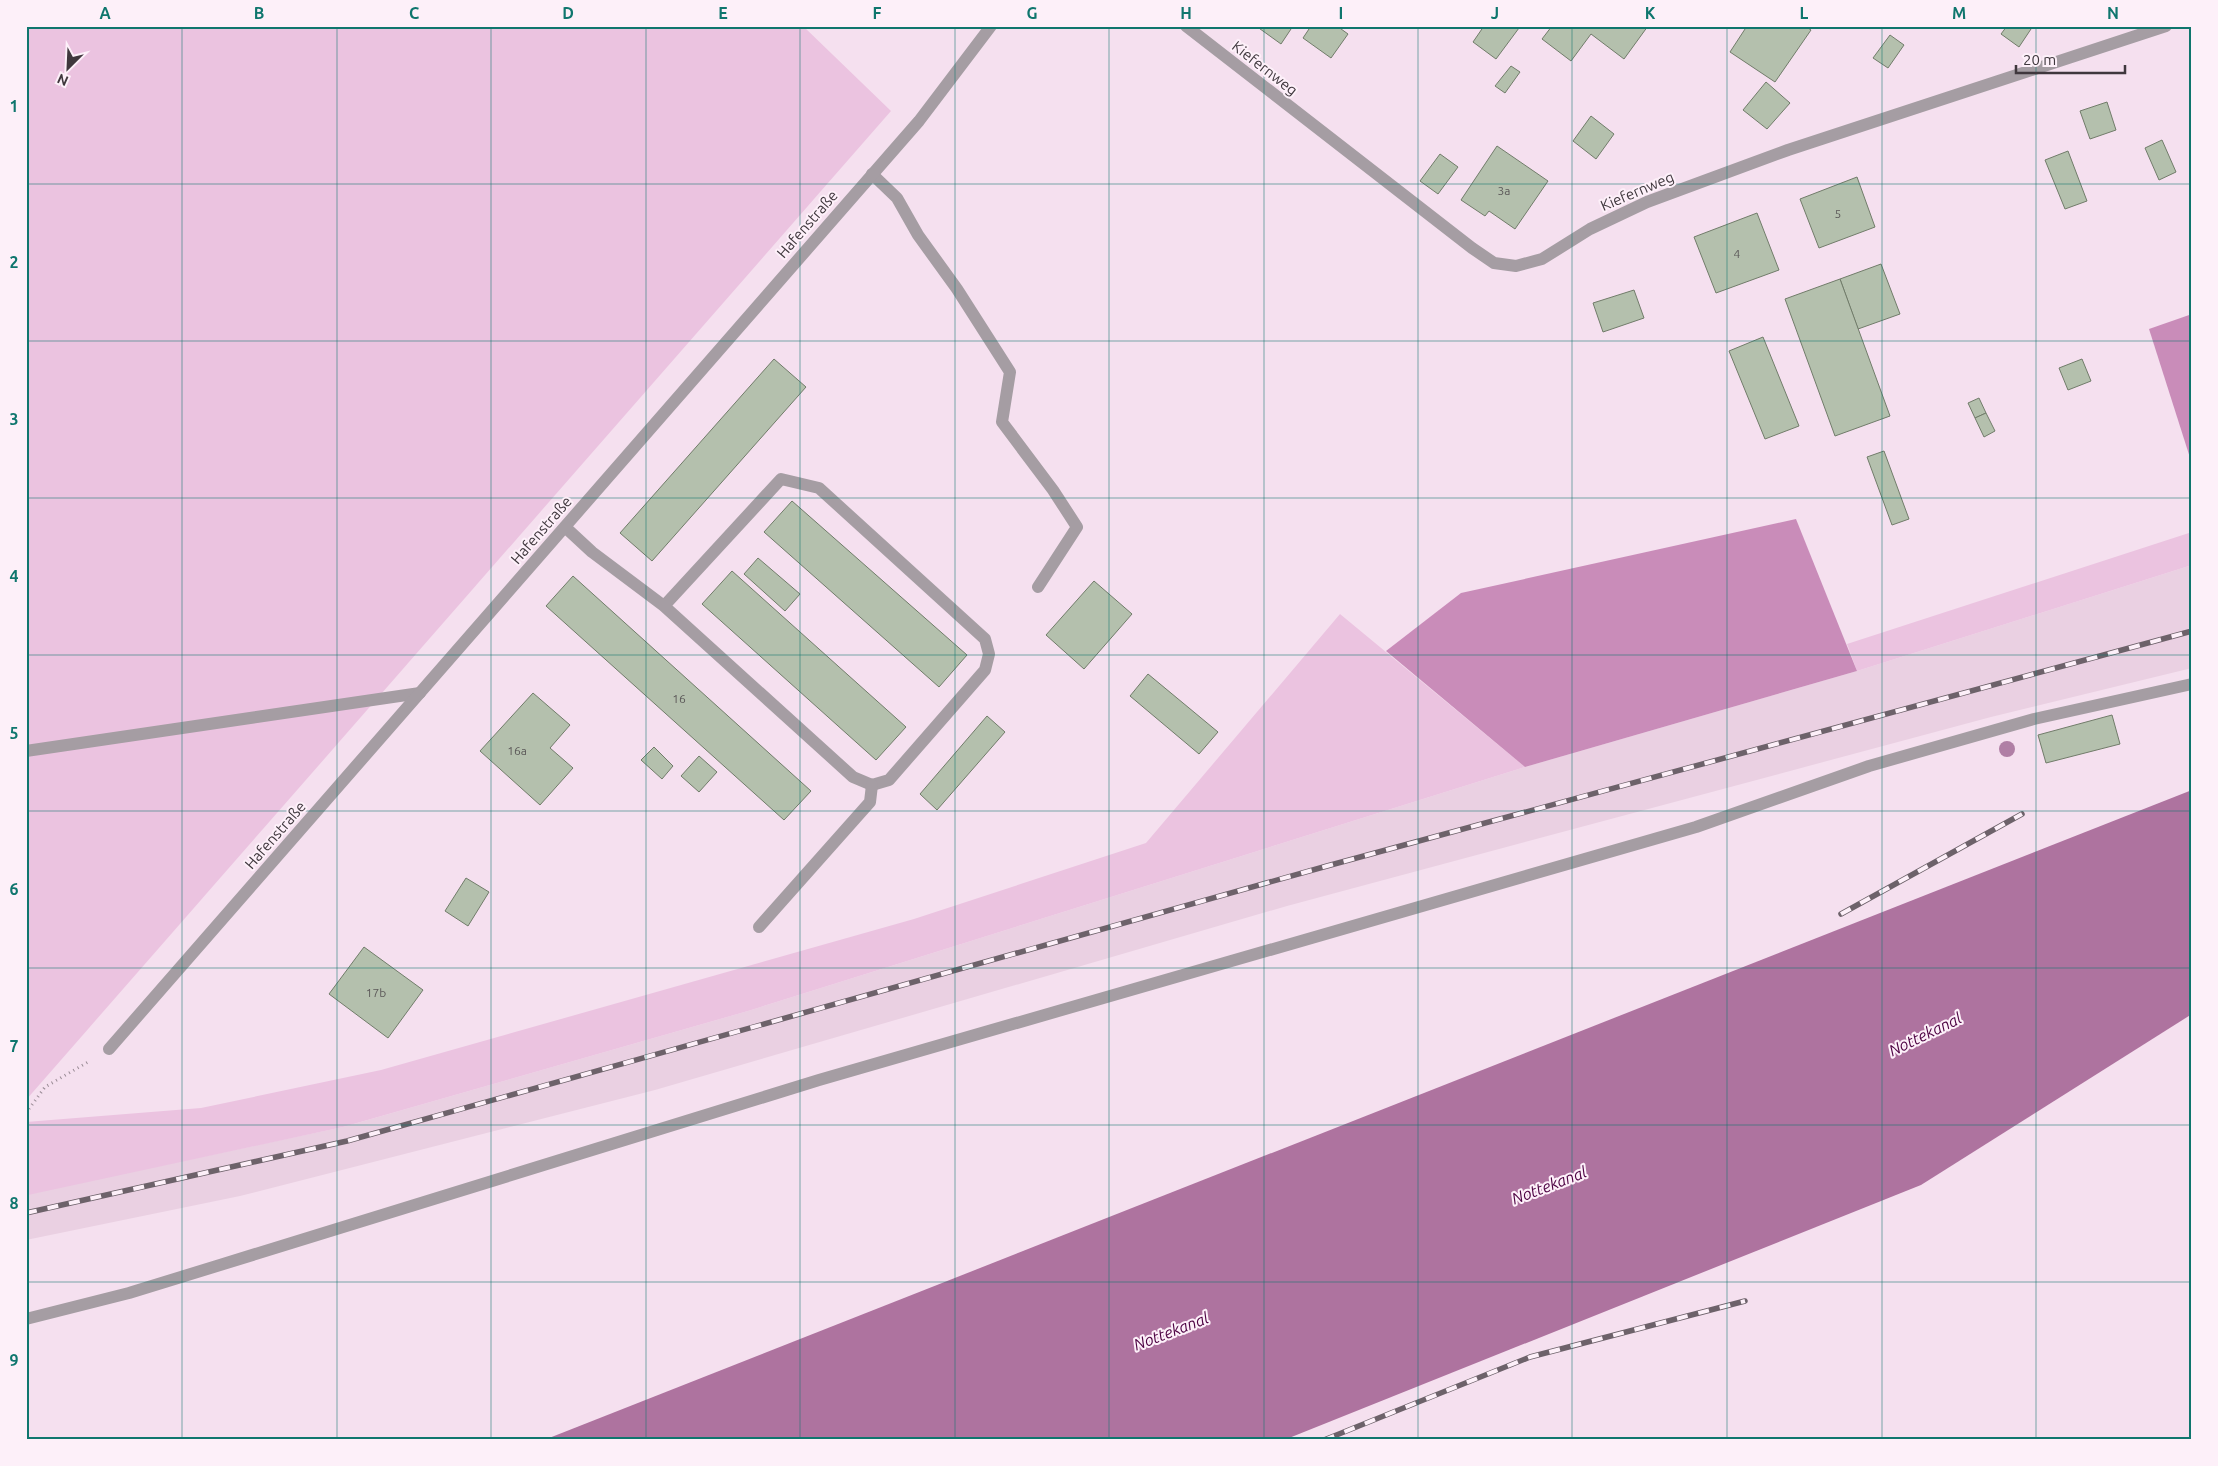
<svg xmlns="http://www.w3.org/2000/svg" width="2218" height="1466" font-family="Ubuntu,sans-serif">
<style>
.built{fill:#ead0e2}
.green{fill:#ebc3e0}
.forest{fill:#c98cb9}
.water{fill:#ae739f}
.building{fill:#b4c0ad;stroke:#717c6a}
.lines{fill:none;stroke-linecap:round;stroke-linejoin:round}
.path{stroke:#998b95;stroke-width:3;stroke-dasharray:1 4;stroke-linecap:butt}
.service{stroke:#a59da3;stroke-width:12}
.minor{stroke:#a59da3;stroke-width:12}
.rail-casing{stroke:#6d626a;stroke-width:5.5}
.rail{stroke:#fdf0f9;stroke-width:4;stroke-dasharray:11;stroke-linecap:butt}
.tree{fill:#b07fa5}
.grid{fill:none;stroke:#0f766e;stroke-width:1;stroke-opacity:0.55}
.labels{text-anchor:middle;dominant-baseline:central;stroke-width:4;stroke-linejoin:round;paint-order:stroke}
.number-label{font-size:12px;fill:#5c5959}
.street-label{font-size:15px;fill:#3f373d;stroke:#fdf0f9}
.water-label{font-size:16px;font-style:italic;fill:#4d0242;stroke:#fdf0f9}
.neatline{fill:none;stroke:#0f766e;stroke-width:2}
.grid-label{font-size:16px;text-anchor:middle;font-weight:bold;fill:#0f766e}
</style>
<rect width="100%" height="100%" fill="#f5e0ef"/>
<path class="built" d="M2192 565V668L1991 717 1287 906 655 1090 240 1196 26 1240V1194L343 1127 748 1011 1525 767 1857 671Z"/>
<g class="green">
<path d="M26 26H803L891 111 26 1100Z"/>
<path d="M2192 532V565L1857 671 1847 644Z"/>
<path d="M1340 614 1525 767 748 1011 343 1127 28 1195 26 1122 201 1108 381 1070 914 919 1146 843Z"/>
</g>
<g class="forest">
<path d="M2192 314V464L2149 329Z"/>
<path d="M1796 519 1857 671 1525 767 1386 651 1461 593Z"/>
</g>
<path class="water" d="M2192 790V1014L1921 1185 1284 1440H544Z"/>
<g class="building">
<path d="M1256 26H1293L1281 44Z"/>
<path d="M1311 26H1337L1348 34 1331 58 1303 38Z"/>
<path d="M1484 26H1517L1519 28 1496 59 1473 42Z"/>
<path d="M1552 26H1648L1624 59 1591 34 1571 61 1542 39Z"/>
<path d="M1747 26H1805L1811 30 1775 82 1730 52Z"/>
<path d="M2007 26H2033L2019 47 2001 34Z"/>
<path d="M1890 35 1904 45 1888 68 1873 58Z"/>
<path d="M1511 66 1520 72 1505 93 1495 86Z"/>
<path d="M1766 82 1790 103 1767 129 1743 110Z"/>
<path d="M2107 102 2116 130 2090 139 2080 111Z"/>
<path d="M1591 116 1614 134 1596 159 1573 141Z"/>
<path d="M2162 140 2176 172 2159 180 2145 148Z"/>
<path d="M1497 146 1548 181 1515 229 1489 211 1485 216 1461 200Z"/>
<path d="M2068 151 2087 201 2065 209 2045 160Z"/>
<path d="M1440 154 1458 167 1438 194 1420 181Z"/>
<path d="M1857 177 1875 227 1819 248 1800 199Z"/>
<path d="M1757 213 1779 270 1716 293 1694 237Z"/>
<path d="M1881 264 1900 314 1858 329 1840 279Z"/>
<path d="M1840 279 1890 416 1835 436 1785 299Z"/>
<path d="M1634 290 1644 318 1603 332 1593 303Z"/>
<path d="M1763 337 1799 426 1765 439 1729 351Z"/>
<path d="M774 359 806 387 652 561 620 533Z"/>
<path d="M2082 359 2091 381 2068 390 2059 368Z"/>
<path d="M1979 398 1986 413 1975 418 1968 403Z"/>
<path d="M1986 413 1995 431 1984 437 1975 418Z"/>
<path d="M1884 451 1909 519 1892 525 1867 457Z"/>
<path d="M792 501 967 655 939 687 764 532Z"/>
<path d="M758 558 800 594 785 611 744 574Z"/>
<path d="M732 571 906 727 876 760 702 604Z"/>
<path d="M573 576 811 791 784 820 546 606Z"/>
<path d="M1094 581 1132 614 1084 669 1046 635Z"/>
<path d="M1148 674 1218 732 1199 754 1130 696Z"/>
<path d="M533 693 570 725 550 748 573 768 540 805 480 751Z"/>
<path d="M2112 715 2120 744 2046 763 2038 735Z"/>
<path d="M987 716 1005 732 937 810 920 794Z"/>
<path d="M654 747 673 766 662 779 641 760Z"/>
<path d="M699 756 717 772 699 792 681 776Z"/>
<path d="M466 878 489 892 468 926 445 911Z"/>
<path d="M364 947 423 990 388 1038 329 994Z"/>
</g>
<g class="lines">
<path class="path" d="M26 1113 45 1087 88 1062"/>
<g class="service">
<path d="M872 174 897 198 918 235 957 289 1010 372 1002 422 1053 490 1077 527 1038 587"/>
<path d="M565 527 592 552 664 606 853 777 872 785 889 780 985 670 989 654 985 639 819 488 781 479 664 606"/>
<path d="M26 751 420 693"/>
<path d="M759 927 870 802 872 785"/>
<path d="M26 1319 129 1293 220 1265 819 1080 1696 827 1869 766 2034 719 2192 684"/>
</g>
<g class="minor">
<path d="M1186 26 1472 248 1494 263 1516 266 1542 259 1590 229 1647 202 1788 150 2166 26"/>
<path d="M109 1049 919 121 991 26"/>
</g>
<defs>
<g id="rail">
<path d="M1841 914 2022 814"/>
<path d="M26 1213 347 1141 1327 866 2192 631"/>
<path d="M1324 1440 1530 1357 1745 1301"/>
</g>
</defs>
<use href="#rail" class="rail-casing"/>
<use href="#rail" class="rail"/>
</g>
<circle class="tree" cx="2007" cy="749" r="8"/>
<path class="grid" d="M182 26V1440M337 26V1440M491 26V1440M646 26V1440M800 26V1440M955 26V1440M1109 26V1440M1264 26V1440M1418 26V1440M1572 26V1440M1727 26V1440M1882 26V1440M2036 26V1440M26 184H2192M26 341H2192M26 498H2192M26 655H2192M26 811H2192M26 968H2192M26 1125H2192M26 1282H2192"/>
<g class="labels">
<g class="number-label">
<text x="1504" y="190">3a</text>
<text x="1838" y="213">5</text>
<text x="1737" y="253">4</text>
<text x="679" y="698">16</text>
<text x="517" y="750">16a</text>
<text x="376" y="992">17b</text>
</g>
<g class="street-label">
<text transform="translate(1265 68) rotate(38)">Kiefernweg</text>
<text transform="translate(1637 191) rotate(-23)">Kiefernweg</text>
<text transform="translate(807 224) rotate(-49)">Hafenstraße</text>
<text transform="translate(541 530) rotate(-49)">Hafenstraße</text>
<text transform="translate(275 835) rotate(-49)">Hafenstraße</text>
</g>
<g class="water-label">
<text transform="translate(1925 1034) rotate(-26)">Nottekanal</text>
<text transform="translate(1549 1185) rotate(-21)">Nottekanal</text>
<text transform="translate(1171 1331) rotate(-21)">Nottekanal</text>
</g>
</g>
<rect width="2218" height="1466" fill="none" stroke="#fdf0f9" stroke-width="55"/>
<g transform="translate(68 68) rotate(204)" stroke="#fdf0f9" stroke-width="4" paint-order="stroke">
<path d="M0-4L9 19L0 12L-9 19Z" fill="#3f373d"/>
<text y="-8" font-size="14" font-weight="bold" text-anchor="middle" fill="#3f373d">N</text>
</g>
<path d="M2016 65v8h109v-8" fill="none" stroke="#3f373d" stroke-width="2.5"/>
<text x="2023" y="65" font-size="15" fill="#3f373d" stroke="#fdf0f9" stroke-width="4" paint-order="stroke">20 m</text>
<rect x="28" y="28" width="2162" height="1410" class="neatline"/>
<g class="grid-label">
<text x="105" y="19">A</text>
<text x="259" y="19">B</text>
<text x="414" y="19">C</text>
<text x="568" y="19">D</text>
<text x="723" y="19">E</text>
<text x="877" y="19">F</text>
<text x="1032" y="19">G</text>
<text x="1186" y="19">H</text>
<text x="1341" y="19">I</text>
<text x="1495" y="19">J</text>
<text x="1650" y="19">K</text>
<text x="1804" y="19">L</text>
<text x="1959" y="19">M</text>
<text x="2113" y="19">N</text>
<text x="14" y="112">1</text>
<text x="14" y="268">2</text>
<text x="14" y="425">3</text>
<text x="14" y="582">4</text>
<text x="14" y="739">5</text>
<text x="14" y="895">6</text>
<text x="14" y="1052">7</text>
<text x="14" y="1209">8</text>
<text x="14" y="1366">9</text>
</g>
</svg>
